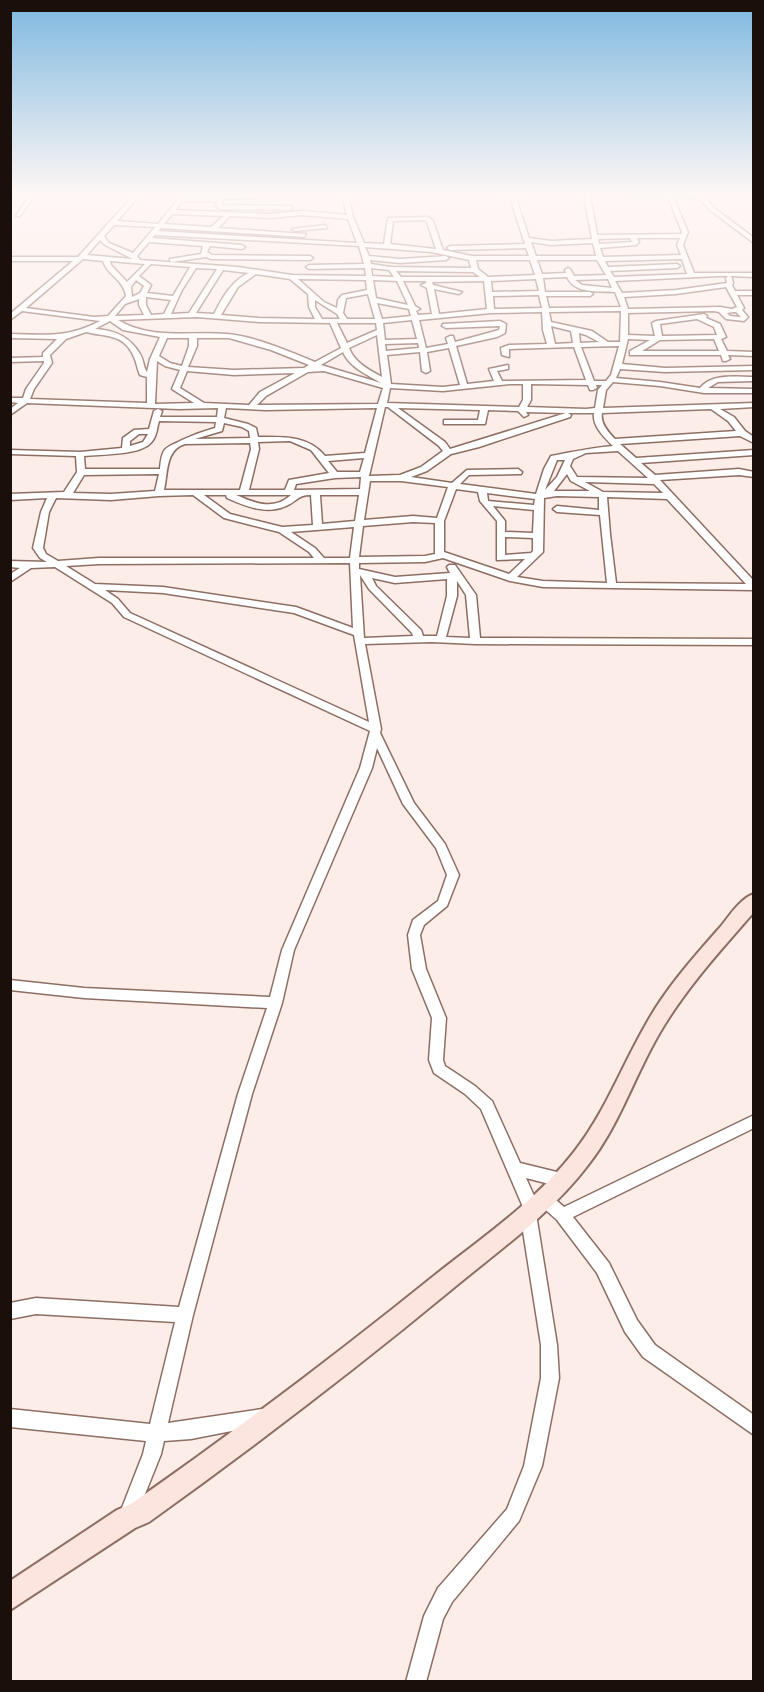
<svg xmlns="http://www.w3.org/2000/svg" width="764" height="1692" font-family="'Space Grotesk',sans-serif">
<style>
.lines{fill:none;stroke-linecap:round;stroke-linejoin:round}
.street-casing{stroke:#8d6e63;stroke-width:3}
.secondary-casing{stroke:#8d6e63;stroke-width:4}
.street{fill:#fff;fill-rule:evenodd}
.secondary{fill:#fce5df;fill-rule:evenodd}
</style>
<rect width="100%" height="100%" fill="#fcede8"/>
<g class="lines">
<defs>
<g id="street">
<path d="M25 195 34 196 20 216H16L28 197Z"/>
<path d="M134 195H140L117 221 158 224 182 195H188L186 197 257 195 259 196 256 198 221 199 223 205 290 206 293 208 290 210 220 209 217 207 215 201H183L175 210 270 214 302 211 347 215 342 195H348L353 217 364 243 384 244 388 218 428 217 433 221 443 250 472 256H529L526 248 450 250 447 248 450 246 525 244 509 195H515L529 238 551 241 592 239 584 195H590L597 235 681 234 682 232 668 197H628L625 195H703L714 208 754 238V243L710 210 699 198 673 197 688 232 683 245 694 273H754V277L730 276 732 278 733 283 732 285 735 291H754V295H737L744 308 742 310 748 317 744 321 726 319 719 312 714 311 628 313V335L655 336 652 323 656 321 704 314 707 316 706 318 720 324 726 337 721 339 727 351 754 352V356L728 355 730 359 726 361H723L721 355H630V351L650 340 628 339 622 364 665 368 754 366V370L665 372 620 369 616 378 660 382 700 388C712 373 736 377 754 377V381L718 382 708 388 754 389V393H704L660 386 613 382 606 390 603 408 754 403V407L720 409 734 417 745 431 754 437V443L740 436 620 444 636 458 754 450V455L641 463 655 475 739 469 754 472V477L739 475 660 480 754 581V590L543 587 510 581 443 558 425 562 359 563V569L395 577 450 573 447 567 449 565H455L476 595 480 638 754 639V645L475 644 432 642 365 644 381 729 380 733 414 803 445 844 459 875 447 906 424 925 420 935 426 969 446 1018 443 1060 445 1066 475 1086 492 1101 520 1163 561 1173 566 1175 569 1180 566 1185 561 1187 526 1178 540 1209 536 1214 557 1345 559 1378 542 1466 519 1521 452 1602 443 1619 426 1682H406L424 1616 438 1588 507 1509 524 1466 541 1378V1345L520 1212 523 1207 481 1109 465 1094 434 1073 429 1060 432 1018 412 969 408 935 413 920 438 901 447 875 436 848 403 804 377 748 372 768 294 950 282 1003 252 1094 193 1315 168 1423 262 1409 268 1412 271 1418 268 1424 191 1439 164 1441 161 1454 133 1524 127 1527 121 1524 118 1518 143 1454 146 1441 10 1427V1409L150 1424 175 1322 36 1314 10 1319V1303L36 1298 179 1307 238 1094 267 1008 84 998 10 990V980L84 988 270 997 282 950 360 768 370 731 124 617 112 603 55 567 31 568 10 582V574L20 568 10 567V561L47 562 40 558 33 548 41 512 47 498 10 500V494L64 492 77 472 76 456 10 454V450L80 452 122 448 123 438 134 430 149 429 154 411 158 409 162 411 160 417H217L218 408 179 409 27 403 10 415V409L18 403 10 402V398H23L26 389 44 363V361L10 362V358L43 357V353L57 339 10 338V334C45 335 68 338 100 321L22 311 10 320V314L73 261H10V257H78ZM172 214 224 216 211 227 164 224ZM302 215 348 219 357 243 158 231 161 228 304 237 306 234 218 228 230 216 270 218ZM425 220 427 222 436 249 390 244 393 221ZM114 225 155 227 133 253 109 243 104 236ZM155 235 359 246 364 264 309 265 306 267 309 269 365 268 366 276 292 275 238 267 140 260 137 256 149 242 203 246 201 254 170 259V261L172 262 206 257 211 259 310 260 313 258 310 256 212 255 207 252 210 246 242 249 245 247 242 245 152 238ZM630 238 632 242 599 244 598 239ZM637 238H680L677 245 681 255 603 257 600 248 636 245 639 242ZM100 240 105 245 133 259 87 255ZM531 242 551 245 593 243 596 256H536ZM365 247 431 252 469 260 471 268 391 267 371 264 370 260 400 263 446 260 449 258 446 256 400 259 369 256ZM83 259 103 261C107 275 124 280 126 296L108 316 94 317 26 308ZM682 259 687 274 614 277 610 271 677 268 680 266 677 264 608 267 605 261ZM476 260H530L535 275 488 277 478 269ZM537 260H597L606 275 574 276 570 269 568 268 565 270 566 273 542 274ZM110 261 145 264 127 282 111 265ZM151 264 190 267 173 296 147 293 151 285 139 276ZM196 268 217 269 189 313 171 314 182 290ZM371 268 389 270 394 277 372 276ZM223 270 249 273C231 281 223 297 214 314L196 313ZM396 271 473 272 480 277H401ZM256 274 290 279 308 294 309 307 315 319 259 318 221 315 238 287ZM719 276H728L726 278 727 283 676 290 622 293 615 281ZM567 277C574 294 599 291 615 292L621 307 549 308 546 296H590L593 294 590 292H545L543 278ZM298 279 366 280 367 290 342 295 338 300 337 308 324 302ZM536 279 539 291 492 292 491 281ZM608 279 612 288 582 285 575 280ZM136 280 144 286 140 293 132 297 131 287ZM373 280 397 281 408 305 376 298ZM403 281H426V283L421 285 427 288 432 314 418 315 416 311 420 309 415 306ZM484 281 487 309 439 314 434 289 459 294 462 292 433 285 432 282ZM726 287 737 307 732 309 720 307 628 309 624 297 676 294ZM368 294 375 319H347L343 313 346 298ZM539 295 542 308 494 309 493 296ZM146 297 171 300 164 314 151 315 146 305ZM139 299V305L144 315 115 316 125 304ZM315 300 337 314 340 319H322L315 307ZM377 303 409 309 411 316 382 319ZM621 311 620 342H608L592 331 551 322 549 312ZM542 312 543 330 547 344 509 345 501 348 502 355 509 357V349L574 347 586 380 502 381 497 371 508 369V365L489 369 494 381 467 384 456 346 497 337 505 333 506 324 500 321 443 324 442 326 446 328 500 326 499 330 455 342 453 336H450L446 338 448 344 426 348 419 320 491 313ZM734 312H736L741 317 730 316 727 313ZM197 317 259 322 330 323 341 348 315 362C290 352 254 336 227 334 191 331 151 340 118 320ZM697 319 714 327 717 335 662 336 660 324ZM412 320 417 339 385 340 383 323ZM110 321 123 330 160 337 150 359 147 372C143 367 144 360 140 354 130 337 115 330 95 329ZM337 323H376L377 330 347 343ZM551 326 571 331 573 343 555 344ZM86 332C105 337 124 333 134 357 137 363 137 369 140 375L147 377V403L30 399 34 389 52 363 50 355 66 339ZM579 333 586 335 599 342 580 343ZM377 335 382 377C369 370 354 362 349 348ZM167 338H189V346L182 366 170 363 159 356ZM197 338H229L271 350 309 365 304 368 234 370 188 367 197 346ZM714 339 719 351H642L660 340ZM418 343 419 348 386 351 385 344ZM619 346 611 375 606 381H594L581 347ZM449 348 460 385 443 387 391 384 387 355 420 352 422 371 426 373 430 371 427 352ZM343 352C349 367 368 375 381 383L321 365ZM157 361 165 366 180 370 172 389 194 403 155 404ZM187 371 234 375 295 373 260 392 249 405 204 403 180 388ZM324 371 383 388 378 404 257 405 266 396 308 372ZM510 384H523V400L519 407 387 403 390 388 443 391ZM531 384 588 385 590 390H593L597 388 596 385H602L598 390 595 408 586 409 527 407 531 400ZM385 407H388L439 446 443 451 421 467 400 475 369 476ZM226 408 266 410 377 408 365 453 325 456C308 435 283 437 258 437L256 428 248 424 224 418ZM398 408 480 410 478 420H444V424H485L488 410 518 411 524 417 528 415 526 412 566 413 450 449 445 442ZM711 409 728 421 736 431 615 439C608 432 600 423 602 413ZM568 413H594C592 426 604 437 613 446 591 448 572 452 551 456L544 469 536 494 460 484 469 475 521 474 522 472 518 469 467 470 452 483 411 477 427 471 451 454 479 447 570 417 571 415ZM159 421 216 422 215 428C204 431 193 435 182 440 165 449 162 446 160 469H85L84 456C101 454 144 456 153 440 157 435 157 427 159 421ZM224 423 242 427 249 431 250 438 195 439 222 431ZM139 434H148L143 442 130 446V441ZM290 441 311 450 329 473 289 480 285 490H249L259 449 258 442ZM250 443 251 449 240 490H164C168 473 165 450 185 444ZM618 451 648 478 577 477 570 466 573 459 586 453ZM364 458 360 472H337L328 461ZM557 460H565L557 477 545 490ZM159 474 155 491 111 494 73 493 84 475ZM567 474 571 481 590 491H554ZM361 477 360 489 294 490 296 484 335 478ZM370 481H401L448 487 437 518 413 516 364 520ZM585 482 654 484 663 493 603 492ZM456 489 478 492 480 501 497 521V560L525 559 509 574 444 552V521ZM487 493 535 499 534 505 488 501ZM193 495 224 518 279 532 309 552 314 558H99L58 561 46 554 43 548 49 512 56 498 111 500 159 496ZM204 495H226L227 498C245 506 266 515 286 506 298 501 297 495 311 495L313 525 282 527 230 514ZM236 495H291C273 511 255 503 236 495ZM320 495H359L355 521 322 524ZM557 496 599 497V510L557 506 553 509 557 512 600 515 607 583 543 581 517 577 543 552 544 498ZM607 497 667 499 746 584 616 583 610 534ZM493 506 534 510 533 533 505 532V521ZM413 522 435 523V554L425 556 359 557 363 526ZM354 527 350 558H324L315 548 291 532ZM505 537 533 538V551L531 553 505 555ZM350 563 353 628 296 607 163 587 95 584 66 566 99 564ZM360 575 369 589 412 633 413 636 364 638ZM372 578 395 583 447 579V596L437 636H423L421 630 376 586ZM457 581 466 595 470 638 446 637 457 596ZM105 590 163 593 294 613 354 635 369 722 130 613 118 599Z"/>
<path d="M325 225 327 228 295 231 292 229Z"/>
<path d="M754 1115V1128L573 1217 609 1263 637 1320 655 1345 754 1415V1435L643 1357 625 1332 597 1273 557 1220 539 1204 536 1199 539 1194 544 1192 549 1194 564 1207Z"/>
</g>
<path id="secondary" d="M754 894V912C720 951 685 989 659 1034 634 1077 619 1126 588 1165 551 1214 498 1251 451 1290 353 1371 252 1448 149 1522L135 1528 10 1610V1581L117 1510 131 1504C235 1431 336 1355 435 1275 483 1237 536 1201 574 1152 604 1114 621 1068 645 1026 665 989 694 957 722 925 730 915 741 898 754 894Z"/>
</defs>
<use href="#street" class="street-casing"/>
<use href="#secondary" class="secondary-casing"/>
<use href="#street" class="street"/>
<use href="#secondary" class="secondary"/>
</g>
<linearGradient id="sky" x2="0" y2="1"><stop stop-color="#7eb8e0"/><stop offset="0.45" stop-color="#fef7f5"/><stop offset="1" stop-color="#fef7f5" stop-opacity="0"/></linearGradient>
<rect width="764" height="431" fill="url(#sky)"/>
<rect width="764" height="1692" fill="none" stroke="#1b0f0b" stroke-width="24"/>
</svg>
